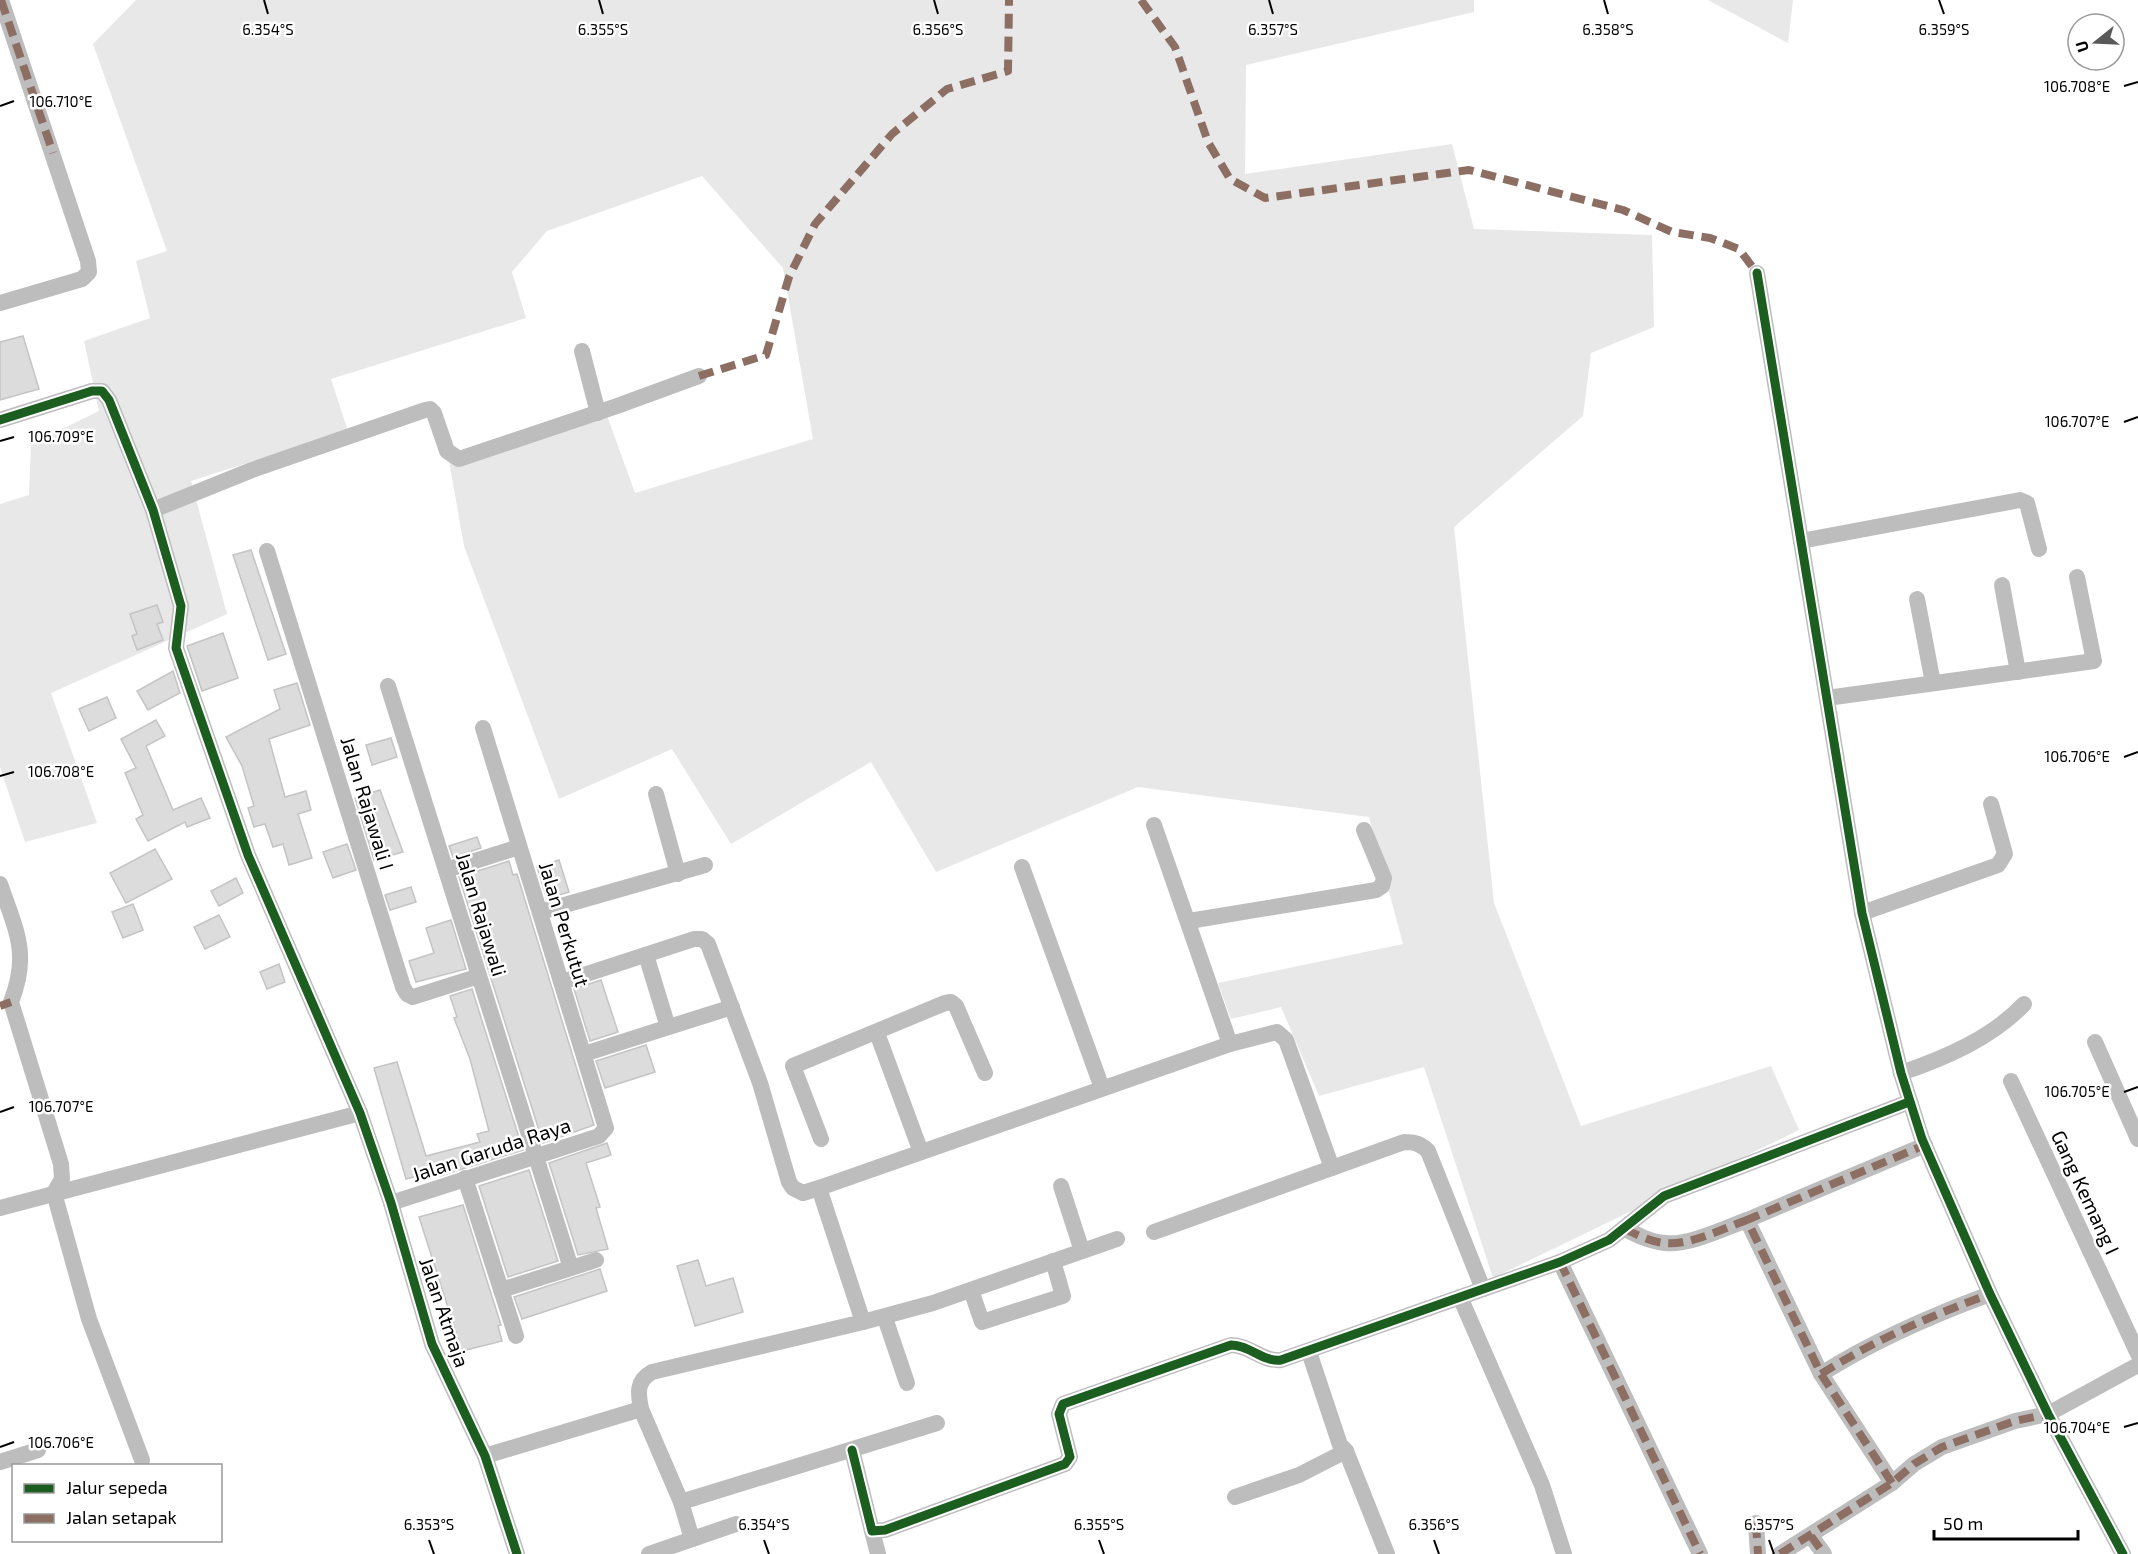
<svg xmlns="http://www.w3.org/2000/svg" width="2138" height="1554" font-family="'Exo 2',sans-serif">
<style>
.green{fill:#e8e8e8}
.building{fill:#dcdcdc;stroke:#c4c4c4;stroke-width:1.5}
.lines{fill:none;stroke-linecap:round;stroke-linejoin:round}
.street{stroke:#bdbdbd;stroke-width:16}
.quiet{stroke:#8d6e63;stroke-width:8;stroke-dasharray:15 8;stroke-linecap:butt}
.cycleway-casing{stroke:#fff;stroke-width:13}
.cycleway{stroke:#1b5e20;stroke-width:9}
.ticks{fill:none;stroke:#000;stroke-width:2}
.labels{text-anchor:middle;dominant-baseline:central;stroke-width:5;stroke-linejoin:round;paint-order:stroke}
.street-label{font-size:20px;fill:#000;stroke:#fff}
.ticks-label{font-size:15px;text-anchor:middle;fill:#000;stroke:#fff;stroke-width:5;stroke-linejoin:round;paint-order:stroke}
</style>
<rect width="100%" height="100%" fill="#fff"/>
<g class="green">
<path d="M136 0H1474V12L1246 65 1245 174 1452 144 1474 229 1652 235 1654 327 1591 353 1583 416 1454 527 1494 903 1581 1126 1771 1066 1799 1130 1493 1278 1424 1067 1319 1096 1281 1007 1231 1019 1218 983 1403 944 1369 817 1138 787 936 872 871 762 731 844 672 749 559 799 464 546 449 461 605 410 635 493 813 439 783 268 702 176 547 231 512 272 526 318 331 379 348 431 191 481 227 614 51 693 97 823 25 842 0 767V504L29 495 31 444 99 411 84 341 150 318 136 261 167 251 93 44Z"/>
<path d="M1708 0H1793L1788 43Z"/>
</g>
<g class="building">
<path d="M23 336 39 389 0 400V342Z"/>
<path d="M251 550 286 654 268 660 233 555Z"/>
<path d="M157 605 163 622 157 624 163 640 137 650 132 636 137 634 130 614Z"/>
<path d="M223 633 238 678 202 691 187 646Z"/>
<path d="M173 671 180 693 148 710 137 691Z"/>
<path d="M297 683 310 725 269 739 285 797 306 791 311 810 298 814 312 858 289 865 283 844 273 847 265 824 254 827 248 808 254 806 242 766 226 737 280 709 274 690Z"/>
<path d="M107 697 116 718 89 731 79 709Z"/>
<path d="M156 720 165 736 146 746 173 810 201 798 210 818 187 827 185 822 148 841 136 819 143 815 125 773 136 768 121 739Z"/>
<path d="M391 738 397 757 372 765 366 745Z"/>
<path d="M380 790 403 852 374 860 355 798Z"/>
<path d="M477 837 481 848 453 857 449 846Z"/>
<path d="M347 844 356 870 333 878 323 852Z"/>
<path d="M155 849 172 879 126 903 110 873Z"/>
<path d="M559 860 569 892 547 899 537 867Z"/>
<path d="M509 861 513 875 517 874 594 1125 543 1143 459 877Z"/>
<path d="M236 878 243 893 219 906 211 891Z"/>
<path d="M411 887 416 902 390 910 385 895Z"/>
<path d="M133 904 143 930 123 938 112 912Z"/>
<path d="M219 915 230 937 205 949 194 927Z"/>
<path d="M451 920 466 969 416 982 409 961 434 953 426 928Z"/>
<path d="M279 964 285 982 267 989 260 972Z"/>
<path d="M601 980 618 1032 590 1041 574 989Z"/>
<path d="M472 989 523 1150 440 1176 439 1170 406 1179 374 1068 397 1062 426 1156 480 1142 477 1134 489 1131 470 1059 454 1018 457 1017 450 996Z"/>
<path d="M646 1045 655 1072 605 1088 596 1061Z"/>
<path d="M607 1143 611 1155 586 1163 600 1207 596 1208 608 1249 578 1255 549 1163Z"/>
<path d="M529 1170 558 1261 508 1277 479 1186Z"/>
<path d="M463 1205 501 1325 498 1326 502 1341 462 1351 419 1217Z"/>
<path d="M698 1260 706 1286 733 1278 743 1312 695 1326 677 1266Z"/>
<path d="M600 1269 607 1291 522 1319 514 1297Z"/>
</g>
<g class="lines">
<g class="street">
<path d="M1757 273 1862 913 1901 1073 1922 1139 1990 1294 2048 1414 2123 1554"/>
<path d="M0 303 82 279 89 272 88 261 1 0"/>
<path d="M582 351 598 413"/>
<path d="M0 420 92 391H102L109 400 153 510 181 606 176 648 248 855 360 1113 391 1203 432 1344 485 1456 517 1554"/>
<path d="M153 510 252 470 425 410 430 409 434 413 447 451 459 459 617 406 699 376"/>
<path d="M1801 541 2020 500 2027 503 2039 549"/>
<path d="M267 551 403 987 407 994 413 997 479 976"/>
<path d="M2002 585 2018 672"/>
<path d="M1917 599 1933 683"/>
<path d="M388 686 571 1268 501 1290"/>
<path d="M1827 698 2094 661 2077 577"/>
<path d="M656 794 678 874"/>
<path d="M1154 825 1230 1044"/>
<path d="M1022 867 1102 1088"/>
<path d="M446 870 519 847"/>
<path d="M0 884C16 930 30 954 11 1002L61 1164 62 1179 54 1193 89 1319 142 1460"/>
<path d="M540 912 705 865"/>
<path d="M1862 913 1998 865 2005 854 1991 804"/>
<path d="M1189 921 1376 890 1382 886 1384 878 1364 830"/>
<path d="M646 955 668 1027"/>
<path d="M562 982 694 939H702L708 944 760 1083 789 1182 793 1188 803 1193 819 1188"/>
<path d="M877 1033 921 1152"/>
<path d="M2095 1042 2138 1139"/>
<path d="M584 1054 732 1007"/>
<path d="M1901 1073C1945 1058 1992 1038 2024 1004"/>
<path d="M2011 1081 2138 1354"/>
<path d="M821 1139 793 1066 945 1003 951 1002 956 1006 985 1073"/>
<path d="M465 1178 516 1336"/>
<path d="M1061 1186 1082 1251"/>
<path d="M391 1203 599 1136 606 1128 483 728"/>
<path d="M0 1208 360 1113"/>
<path d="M1625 1229C1637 1235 1651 1242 1665 1243 1688 1246 1725 1228 1747 1220"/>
<path d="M1154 1232 1404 1142C1415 1142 1421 1144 1428 1151L1483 1289"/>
<path d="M1560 1262 1700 1554"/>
<path d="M571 1268 596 1260"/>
<path d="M971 1290 982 1322 1063 1296 1053 1261"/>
<path d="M1460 1297 1542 1485 1564 1554"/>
<path d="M885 1318 907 1383"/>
<path d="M863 1322 933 1303 1117 1239"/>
<path d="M1821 1374C1875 1340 1930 1316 1990 1294"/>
<path d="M641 1409C638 1393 636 1381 652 1372L863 1322 819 1188 1230 1044 1277 1032 1286 1040 1332 1168"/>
<path d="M852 1450 872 1531 885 1530 1065 1464 1070 1457 1059 1414 1063 1404 1231 1345C1250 1345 1262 1362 1281 1360L1560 1262 1609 1240 1664 1196 1909 1102"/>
<path d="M1346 1451 1387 1554"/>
<path d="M485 1456 641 1409 681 1502 937 1423"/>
<path d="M0 1462 38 1450"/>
<path d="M1892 1483 1821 1374 1747 1220 1925 1145"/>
<path d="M1235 1497 1299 1475 1346 1451 1340 1445 1309 1352"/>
<path d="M681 1502 692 1539"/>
<path d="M1756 1523 1758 1554"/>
<path d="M872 1531 878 1554"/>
<path d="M1811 1536 1824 1554"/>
<path d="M649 1554 736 1524"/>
<path d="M1780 1554 1892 1483 1914 1464 1942 1447 2015 1421 2048 1414 2138 1365"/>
</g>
<g class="quiet">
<path d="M1 0 53 153"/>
<path d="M1141 0 1175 47 1208 142 1230 179 1265 198 1469 170 1623 210 1672 232 1710 238 1739 249 1757 273"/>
<path d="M699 376 766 355 789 277 815 224 892 134 947 89 1008 71 1009 0"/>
<path d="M0 1006 11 1002"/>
<path d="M1625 1229C1637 1235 1651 1242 1665 1243 1688 1246 1725 1228 1747 1220"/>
<path d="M1560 1262 1700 1554"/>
<path d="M1821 1374C1875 1340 1930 1316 1990 1294"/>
<path d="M1892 1483 1821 1374 1747 1220 1925 1145"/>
<path d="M1756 1523 1758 1554"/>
<path d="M1811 1536 1824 1554"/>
<path d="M1780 1554 1892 1483 1914 1464 1942 1447 2015 1421 2048 1414"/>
</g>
<defs>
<g id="cycleway">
<path d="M1757 273 1862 913 1901 1073 1922 1139 1990 1294 2048 1414 2123 1554"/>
<path d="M0 420 92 391H102L109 400 153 510 181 606 176 648 248 855 360 1113 391 1203 432 1344 485 1456 517 1554"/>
<path d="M852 1450 872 1531 885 1530 1065 1464 1070 1457 1059 1414 1063 1404 1231 1345C1250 1345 1262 1362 1281 1360L1560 1262 1609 1240 1664 1196 1909 1102"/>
</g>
</defs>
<use href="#cycleway" class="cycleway-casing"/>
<use href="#cycleway" class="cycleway"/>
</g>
<path class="ticks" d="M264 0 268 14M599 0 603 14M934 0 938 14M1269 0 1273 14M1604 0 1608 14M1939 0 1944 14M2124 86 2138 82M0 106 14 101M2124 422 2138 417M0 441 14 437M2124 757 2138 752M0 776 14 772M2124 1092 2138 1087M0 1112 14 1107M2124 1427 2138 1423M0 1447 14 1442M429 1540 434 1554M764 1540 769 1554M1099 1540 1104 1554M1434 1540 1439 1554M1769 1540 1774 1554"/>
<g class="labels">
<g class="street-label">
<text transform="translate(368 803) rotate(73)">Jalan Rajawali I</text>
<text transform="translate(482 914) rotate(73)">Jalan Rajawali</text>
<text transform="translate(565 924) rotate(73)">Jalan Perkutut</text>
<text transform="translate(491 1149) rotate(-18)">Jalan Garuda Raya</text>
<text transform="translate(2086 1192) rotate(65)">Gang Kemang I</text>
<text transform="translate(445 1312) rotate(71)">Jalan Atmaja</text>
</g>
</g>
<g class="ticks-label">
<text x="268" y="35">6.354°S</text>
<text x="603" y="35">6.355°S</text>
<text x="938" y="35">6.356°S</text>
<text x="1273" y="35">6.357°S</text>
<text x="1608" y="35">6.358°S</text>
<text x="1944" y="35">6.359°S</text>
<text x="2077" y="92">106.708°E</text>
<text x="61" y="107">106.710°E</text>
<text x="2077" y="427">106.707°E</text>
<text x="61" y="442">106.709°E</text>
<text x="2077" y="762">106.706°E</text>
<text x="61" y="777">106.708°E</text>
<text x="2077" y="1097">106.705°E</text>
<text x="61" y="1112">106.707°E</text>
<text x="2077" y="1433">106.704°E</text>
<text x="61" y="1448">106.706°E</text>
<text x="429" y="1530">6.353°S</text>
<text x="764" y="1530">6.354°S</text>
<text x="1099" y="1530">6.355°S</text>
<text x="1434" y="1530">6.356°S</text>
<text x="1769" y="1530">6.357°S</text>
</g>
<rect x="12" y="1464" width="210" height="78" fill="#ffffff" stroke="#999999" stroke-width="1.5"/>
<rect x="24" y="1484" width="30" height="9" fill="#1b5e20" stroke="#999999" stroke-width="1.5"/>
<text x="66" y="1494" font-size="18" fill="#000000">Jalur sepeda</text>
<rect x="24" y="1514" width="30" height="9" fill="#8d6e63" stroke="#999999" stroke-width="1.5"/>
<text x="66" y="1524" font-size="18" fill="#000000">Jalan setapak</text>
<g transform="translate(2096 42) rotate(252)"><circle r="28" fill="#ffffff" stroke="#999999" stroke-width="1.5"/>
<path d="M0-4.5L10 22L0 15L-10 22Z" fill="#595959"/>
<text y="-9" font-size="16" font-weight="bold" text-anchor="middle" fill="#000000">U</text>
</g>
<path d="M1934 1530v9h144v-9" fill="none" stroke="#000000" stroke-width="3"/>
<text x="1943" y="1530" font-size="18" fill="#000000" stroke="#ffffff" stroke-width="4.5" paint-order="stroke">50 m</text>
</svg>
